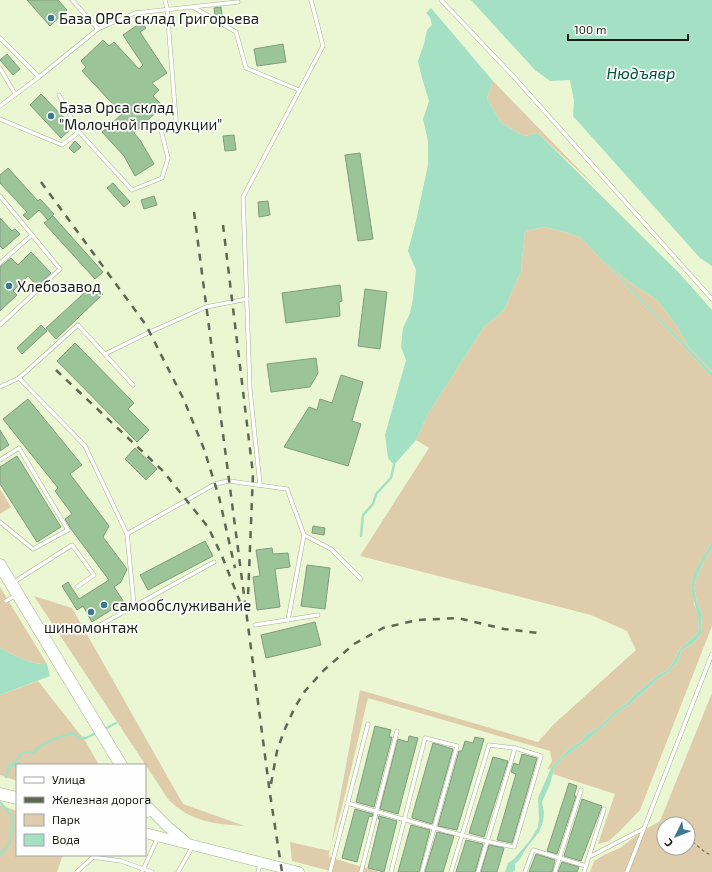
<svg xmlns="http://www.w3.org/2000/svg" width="712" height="872" font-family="'Exo 2',sans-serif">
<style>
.green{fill:#dfccab;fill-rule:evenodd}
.water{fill:#a4e0c3}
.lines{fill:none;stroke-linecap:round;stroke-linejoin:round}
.stream{stroke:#a4e0c3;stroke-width:2.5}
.building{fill:#9cc499;stroke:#829b80}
.service-casing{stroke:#a6b18f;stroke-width:4.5}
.secondary-casing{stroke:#a6b18f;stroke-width:11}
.primary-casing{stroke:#a6b18f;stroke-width:13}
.path{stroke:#7b826b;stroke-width:1.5;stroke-dasharray:3 3;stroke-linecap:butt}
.service{stroke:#fff;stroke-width:3.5}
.secondary{stroke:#fff;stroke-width:10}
.primary{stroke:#fff;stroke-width:12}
.rail{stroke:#5f6652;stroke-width:2.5;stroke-dasharray:7 7;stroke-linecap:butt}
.poi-dot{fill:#3c7990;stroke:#fefefe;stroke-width:1.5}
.labels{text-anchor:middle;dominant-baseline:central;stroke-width:3.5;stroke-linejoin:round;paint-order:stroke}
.poi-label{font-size:15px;fill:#1a1e12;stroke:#fefefe;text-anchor:start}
.water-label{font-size:16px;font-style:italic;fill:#05543a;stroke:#fefefe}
</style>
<rect width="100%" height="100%" fill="#ebf7d3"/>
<g class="green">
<path d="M493 81 600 191 538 133 524 136 501 123 487 98Z"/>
<path d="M545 227 568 233 581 238 712 377V542L701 561 692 584 694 604 699 617 698 633 679 650 675 659 668 670 658 675 634 695 626 704 619 708 596 729 587 734 580 742 569 749 551 768 547 770 552 761 550 751 368 698 342 807 329 852V857L379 872H334L292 861 290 842 330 851 360 690 538 742 553 725 636 650 627 631 591 615 360 556 429 448 416 440 428 414 484 327 504 310 521 271 525 231Z"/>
<path d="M598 254 628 281 657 300 676 325 689 347 712 371V373Z"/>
<path d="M0 489 11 507 0 514Z"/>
<path d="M712 548V626L640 810 619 832 609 841 598 844 615 794 553 774 554 769 562 759 590 738 622 709 628 706 659 678 669 672 678 661 681 651 693 643 701 634 702 614 697 603 694 585 703 563Z"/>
<path d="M0 587 47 664C30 665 14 655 0 648Z"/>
<path d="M34 596 72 608 183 804 245 826C215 824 190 822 168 799Z"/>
<path d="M38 681 86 742 99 765H17V781L0 775V695Z"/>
<path d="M712 693V872H590L594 861 606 854 620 848 642 831 660 821ZM664 824H688V848H664Z"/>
<path d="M0 805 17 811V855H63L57 872H0Z"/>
</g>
<g class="water">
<path d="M471 0H712V266L700 258 573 116 574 101 570 80 550 81 535 70Z"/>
<path d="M431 8 493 81 487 98 501 123 524 136 538 133 680 274 712 310V371L689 347 676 325 657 300 628 281 604 260 712 373V377L581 238 568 233 545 227 525 231 521 271 504 310 484 327 428 414 416 440 394 465 388 458 385 435 406 360 401 347 403 328 410 313 413 299 416 270 408 251 416 221 428 165V141L423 119 429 101 422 78 418 61 424 44 427 30 432 25 430 17 426 13Z"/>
<path d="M712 542V548L703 563 694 585 697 603 702 614 701 634 693 643 681 651 678 661 669 672 659 678 628 706 622 709 590 738 562 759 554 769 550 784 542 802 544 813 543 822 539 832 525 850 520 859 515 864V870L513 872H505L508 863 514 859 531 839 538 827 539 818 538 798 551 768 569 749 580 742 587 734 596 729 619 708 626 704 634 695 658 675 668 670 675 659 679 650 698 633C701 614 691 602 692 584 693 571 705 554 712 542Z"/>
<path d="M0 648C14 655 30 665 47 664L50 676 0 695Z"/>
</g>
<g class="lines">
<g class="stream">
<path d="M361 536 363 515 373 504 376 494 391 478 394 465"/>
<path d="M103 730 116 723"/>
<path d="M6 777 9 765 14 766C19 754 20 751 33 753 44 741 58 737 74 733L78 738H86L96 733"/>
<path d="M0 802 13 817 10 843 0 854"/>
</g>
</g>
<g class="building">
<path d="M27 0H58L67 10 50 26Z"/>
<path d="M221 7 222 15 215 16 214 8Z"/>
<path d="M142 22 146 28 140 32 167 73 152 83 159 90 153 96 163 106 134 133 140 140 154 164 135 176 124 156 102 132 122 114 82 71 86 67 81 61 103 40 109 46 114 42 139 69 143 65 123 35Z"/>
<path d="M283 44 286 62 257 66 254 49Z"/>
<path d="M7 54 20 69 13 75 0 60Z"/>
<path d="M41 94 73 127 61 138 30 105Z"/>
<path d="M234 135 236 150 225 151 223 136Z"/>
<path d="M75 141 81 147 74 153 69 148Z"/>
<path d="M360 153 373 239 358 241 345 155Z"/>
<path d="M8 168 38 201 40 199 54 214 48 220 39 210 28 220 23 215 27 212 0 183V175Z"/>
<path d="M113 183 130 202 124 207 107 188Z"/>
<path d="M154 196 157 205 144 209 141 200Z"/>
<path d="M268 201 270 215 259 217 258 202Z"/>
<path d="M53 216 103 272 95 279 44 223Z"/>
<path d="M0 218 12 231 15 229 20 234 3 249 0 246Z"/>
<path d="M31 252 51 273 37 286 28 276 13 291 17 295 0 311V267L11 258 18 265Z"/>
<path d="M94 284 103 294 56 339 46 328Z"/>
<path d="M340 285 342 301 339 302 340 316 286 323 282 293Z"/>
<path d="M365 289 387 292 380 349 358 346Z"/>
<path d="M41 325 47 331 22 354 17 348Z"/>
<path d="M75 343 134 403 128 409 149 430 137 442 57 361Z"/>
<path d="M316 358 318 373 310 387 271 392 267 364Z"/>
<path d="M341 375 363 382 352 421 361 424 348 466 284 447 309 407 317 410 320 399 332 403Z"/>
<path d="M28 399 82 465 70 474 109 526 103 537 127 569 121 582 114 587 124 602 92 622 83 606 77 610 62 586 68 582 79 599 109 580 71 529 65 519 72 514 55 491 58 488 3 419Z"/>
<path d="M0 430 9 445 0 451Z"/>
<path d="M135 448 157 469 146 480 125 459Z"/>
<path d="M17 456 61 527 37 542 0 484V467Z"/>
<path d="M313 526 325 528 324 535 312 533Z"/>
<path d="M205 541 213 556 148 590 140 575Z"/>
<path d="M272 548 273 554 288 553 290 567 275 569 280 607 257 610 253 577 260 576 256 550Z"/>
<path d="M307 565 330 568 325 609 301 606Z"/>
<path d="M315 622 321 645 266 658 261 635Z"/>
<path d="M375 726 391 730 389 737H392L374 807 356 802Z"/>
<path d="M409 736 418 738 398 814 380 809 398 739 408 742Z"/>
<path d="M475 737 484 739 457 830 438 826 459 751H462L465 741 473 743Z"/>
<path d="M433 743 453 749 432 824 412 818V816Z"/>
<path d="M522 754 537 758 512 843 497 840 516 774 511 772 514 763 519 765Z"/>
<path d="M493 757 508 761 484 837 469 833Z"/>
<path d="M569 783 577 786 574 796H576L557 854 547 851Z"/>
<path d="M582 799 602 806 581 861 564 856Z"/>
<path d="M355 809 373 814 372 817 369 816 357 862 342 858Z"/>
<path d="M379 816 397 821 384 872 368 868 380 819H378Z"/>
<path d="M411 825 430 830 419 872H398Z"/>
<path d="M437 832 454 836 443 872H425Z"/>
<path d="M466 840 483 844 475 872H456Z"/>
<path d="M489 845 504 848 497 872H481Z"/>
<path d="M536 854 555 860 552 872H529Z"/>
<path d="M562 862 579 867 577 872H558Z"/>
</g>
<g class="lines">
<defs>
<g id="service">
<path d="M72 0 98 29"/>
<path d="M165 0 167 8 177 133"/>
<path d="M441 0 513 76 712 299"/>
<path d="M193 7 236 32 246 68 299 90"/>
<path d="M0 38 39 77 0 106"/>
<path d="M0 68 15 94"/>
<path d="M39 77 98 29 135 13 238 2"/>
<path d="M0 119 62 145 79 132 59 95"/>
<path d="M79 132 132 190 162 178 168 158 159 122"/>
<path d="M0 196 60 269 0 325"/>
<path d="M0 263 32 235"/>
<path d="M105 354 150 332 206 307 247 299"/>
<path d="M19 378 78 325 133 385"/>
<path d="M0 387 19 378 85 446 127 534 215 484 229 481 287 489 304 535 288 620"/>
<path d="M0 460 19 448 68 530 33 549 0 522"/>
<path d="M260 485 250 390 243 197 323 46 311 0"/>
<path d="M127 534 134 606"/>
<path d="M304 535 331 549 361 579"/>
<path d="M14 582 72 545 94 575 77 587"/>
<path d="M6 601 16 595"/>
<path d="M255 625 318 615"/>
<path d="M93 629 214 562"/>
<path d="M347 803C403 819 458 836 514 847L541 756 515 748 489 745 451 872"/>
<path d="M589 857 643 829"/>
<path d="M77 872 93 857 121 861 152 872"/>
<path d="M142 872 158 837"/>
<path d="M178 872 193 846"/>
<path d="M258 872 260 864"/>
<path d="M330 872 368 724"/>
<path d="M361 872 397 731"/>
<path d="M391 872 425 738 457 746 422 872"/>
<path d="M478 872 515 748"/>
<path d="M525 872 533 850 586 866"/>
<path d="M555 872 581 790"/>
<path d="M584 872 604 809"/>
<path d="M627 872 712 654"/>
</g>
<g id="secondary">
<path d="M145 804 168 827 185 841"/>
<path d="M145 833 299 872"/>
</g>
<g id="primary">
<path d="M0 565 121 765"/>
<path d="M0 794 17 798"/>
<path d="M145 809V812"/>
</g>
</defs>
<use href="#service" class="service-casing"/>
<use href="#secondary" class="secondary-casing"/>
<use href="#primary" class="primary-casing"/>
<path class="path" d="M688 838 706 853 712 855"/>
<use href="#service" class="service"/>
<use href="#secondary" class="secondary"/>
<use href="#primary" class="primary"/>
<g class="rail">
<path d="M41 182 146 325 184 400 204 449 219 497 235 568"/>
<path d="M194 212 270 794 282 872"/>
<path d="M223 225 253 474 248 597"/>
<path d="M56 370 163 471 208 527 222 556 242 607"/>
<path d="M271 784 277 751 284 731 295 707 305 691 324 670 354 644 383 628 417 620 458 618 504 629 539 633"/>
</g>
</g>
<g class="poi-dot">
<circle cx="51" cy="18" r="4"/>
<circle cx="51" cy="116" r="4"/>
<circle cx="9" cy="286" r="4"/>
<circle cx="104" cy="605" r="4"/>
<circle cx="91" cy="612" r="4"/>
</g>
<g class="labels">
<g class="poi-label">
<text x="59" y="18">База ОРСа склад Григорьева</text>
<text x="59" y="107">База Орса склад<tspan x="59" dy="17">"Молочной продукции"</tspan></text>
<text x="17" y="286">Хлебозавод</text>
<text x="112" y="605">самообслуживание</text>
<text x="91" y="627" text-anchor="middle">шиномонтаж</text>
</g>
<g class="water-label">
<text x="641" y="72">Нюдъявр</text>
</g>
</g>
<rect x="16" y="764" width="130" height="92" fill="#fefefe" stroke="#a3a4a0"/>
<rect x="24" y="777" width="20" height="6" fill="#ffffff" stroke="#a3a4a0"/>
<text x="52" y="784" font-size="12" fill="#1a1e12">Улица</text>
<rect x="24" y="797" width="20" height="6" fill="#5f6652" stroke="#a3a4a0"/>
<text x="52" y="804" font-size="12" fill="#1a1e12">Железная дорога</text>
<rect x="24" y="814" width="20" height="12" fill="#dfccab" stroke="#a3a4a0"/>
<text x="52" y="824" font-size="12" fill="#1a1e12">Парк</text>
<rect x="24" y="834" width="20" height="12" fill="#a4e0c3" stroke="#a3a4a0"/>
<text x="52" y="844" font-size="12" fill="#1a1e12">Вода</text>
<g transform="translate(676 836) rotate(227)"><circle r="19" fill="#fefefe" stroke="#a3a4a0"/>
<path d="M0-3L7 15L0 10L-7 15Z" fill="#3c7990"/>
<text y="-6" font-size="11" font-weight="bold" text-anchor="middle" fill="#1a1e12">С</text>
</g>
<path d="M568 34v6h120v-6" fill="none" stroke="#1a1e12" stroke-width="2"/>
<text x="574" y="34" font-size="12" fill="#1a1e12" stroke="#fefefe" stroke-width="3" paint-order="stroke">100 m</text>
</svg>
